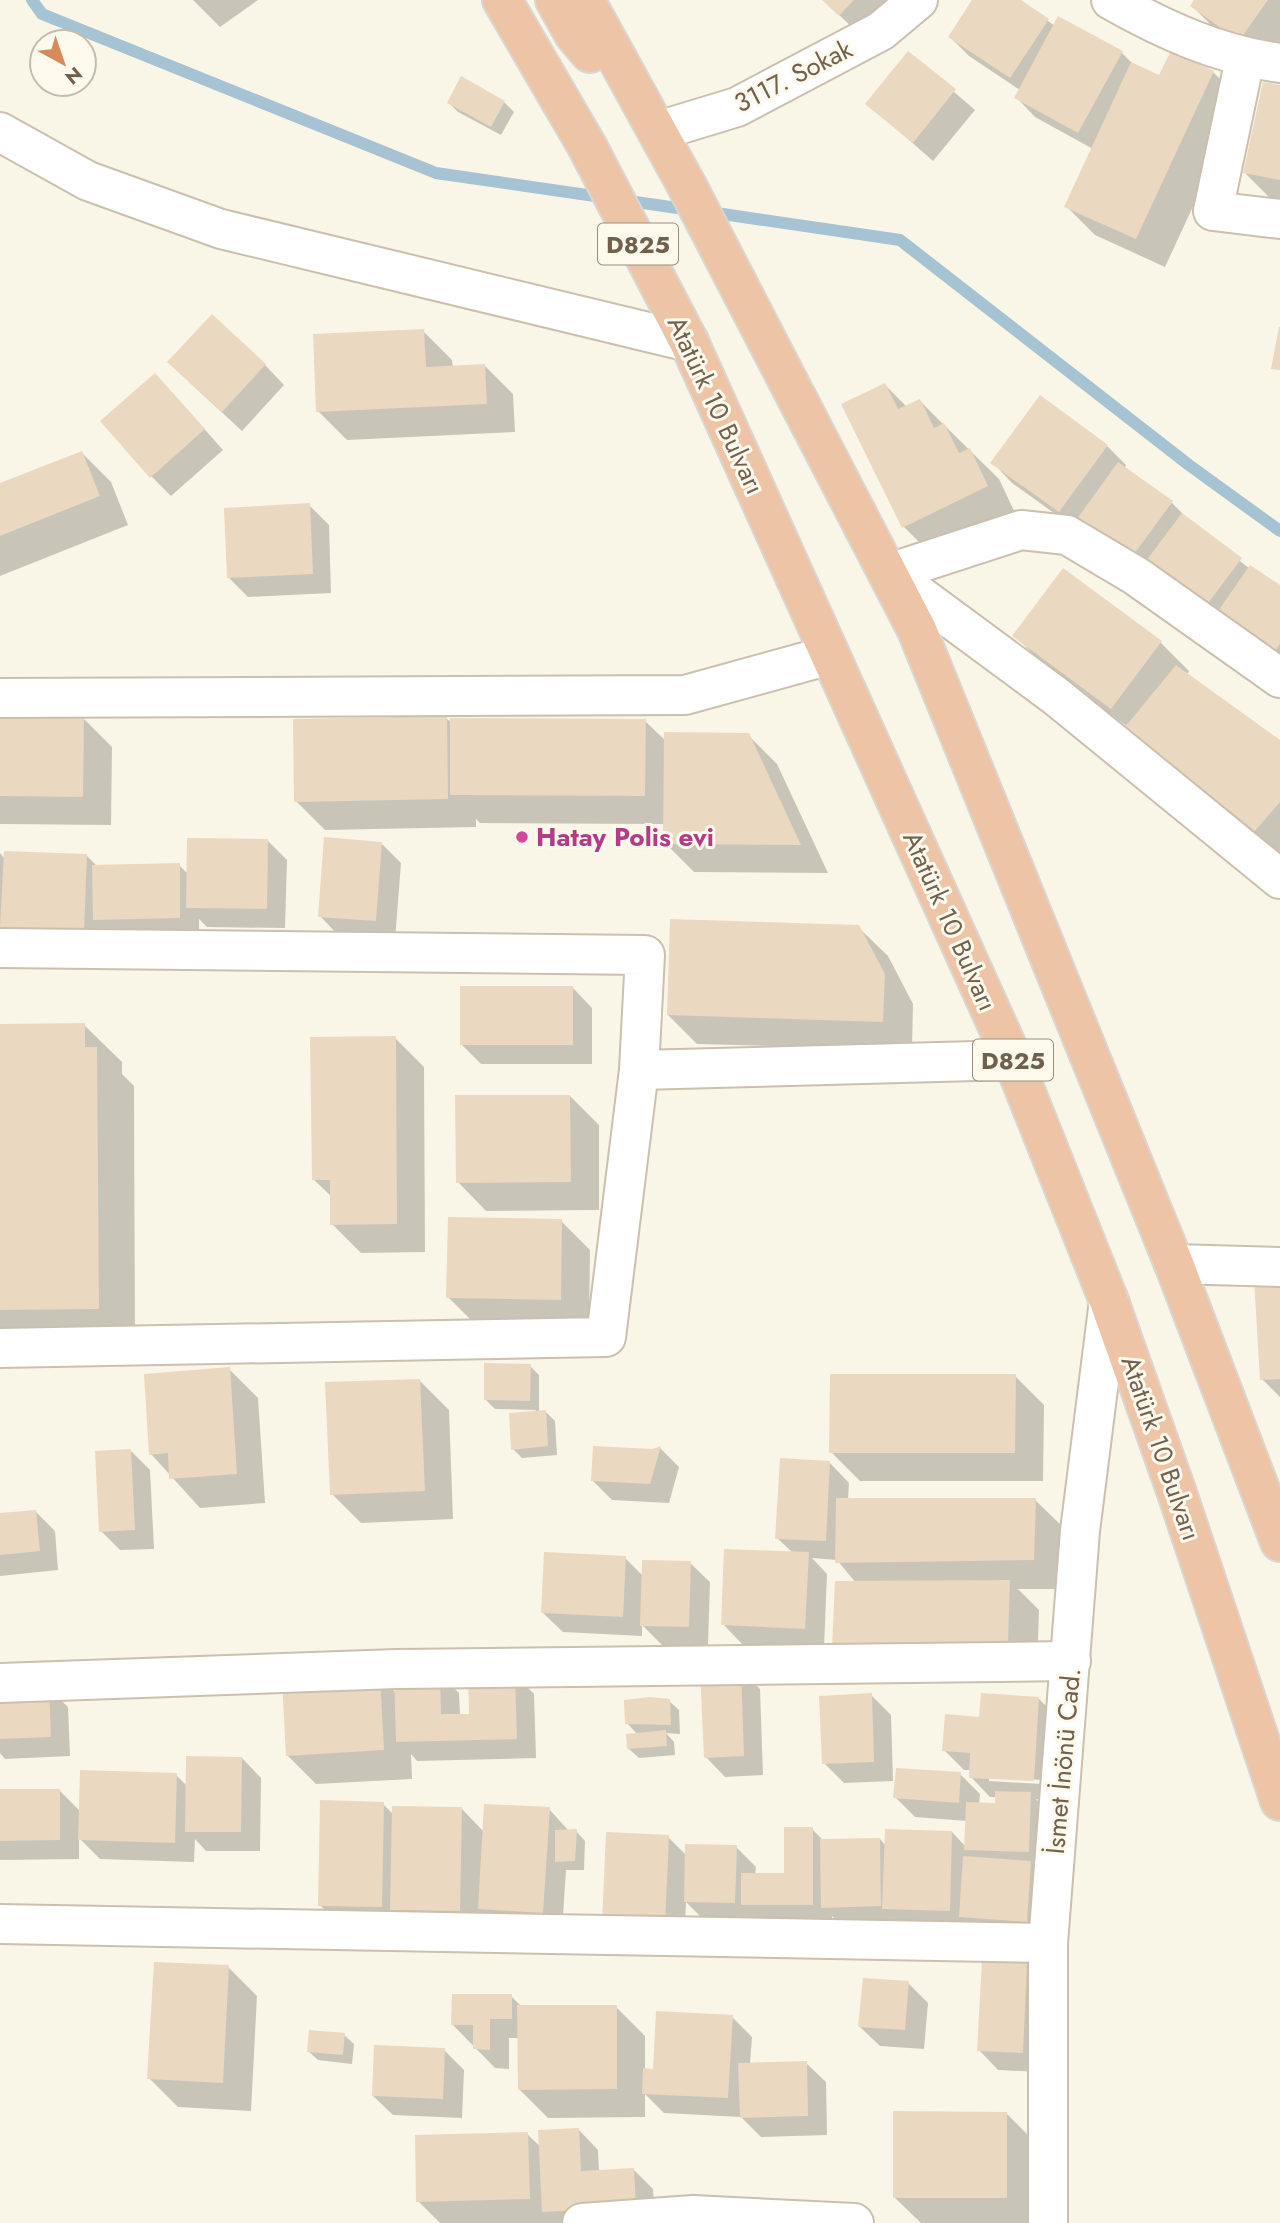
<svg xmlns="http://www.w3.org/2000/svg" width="1280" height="2223" font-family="Jost,sans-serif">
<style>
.shadow{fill:#0003;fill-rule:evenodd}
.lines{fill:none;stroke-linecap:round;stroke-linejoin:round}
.stream{stroke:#a5c3d2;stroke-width:12}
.building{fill:#ead8c0}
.minor-casing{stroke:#cbbfae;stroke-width:42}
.highway-casing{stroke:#dad6d1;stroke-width:42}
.minor{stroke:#fff;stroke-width:38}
.highway{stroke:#edc4a5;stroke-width:38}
.hotel-dot{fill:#d1479c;stroke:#fdf9ed;stroke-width:2.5}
.labels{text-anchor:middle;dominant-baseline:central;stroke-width:6;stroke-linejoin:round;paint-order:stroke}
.shield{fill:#fdf9ed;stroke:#9b8e7e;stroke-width:2}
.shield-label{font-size:24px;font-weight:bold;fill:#71604e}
.street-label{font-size:26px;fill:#71604e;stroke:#fdf9ed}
.hotel-label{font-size:26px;font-weight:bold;fill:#b23c85;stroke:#fdf9ed;text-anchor:start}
</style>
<rect width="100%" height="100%" fill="#faf6e7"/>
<g class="shadow">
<path d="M193 0H258L220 27Z"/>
<path d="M823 0H910L869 43Z"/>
<path d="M974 0H1018L1055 26 1122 53 1136 67 1160 77 1213 72 1242 101 1165 267 1095 235 1066 206 1093 149 1035 117 1016 97 1020 90 969 56 950 37Z"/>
<path d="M1196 0H1280V52L1221 35 1192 6Z"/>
<path d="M909 53 975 110 933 161 868 104Z"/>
<path d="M1280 87V203L1274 202 1245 173Z"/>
<path d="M504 102 514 112 501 135 458 112 449 103Z"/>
<path d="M423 331 452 360 453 367 484 365 513 394 515 432 347 440 318 411Z"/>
<path d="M265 365 284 385 242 431 189 382Z"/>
<path d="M885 385 907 407 920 401 944 425 999 479 1016 515 933 556 904 527 843 405Z"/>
<path d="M174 395 223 450 171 496 151 476Z"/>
<path d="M1107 446 1126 465 1124 469 1171 502 1192 523 1250 569 1280 588V658L1079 531 1012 483 993 463Z"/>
<path d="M82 453 111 482 128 525 0 576V485Z"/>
<path d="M309 505 329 525 331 593 248 597 229 578Z"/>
<path d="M1015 636 1160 642 1189 671 1187 675 1280 742V863L1128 727 1044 665Z"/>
<path d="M0 717 83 718 112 747 111 825 0 824Z"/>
<path d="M446 718 452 723 645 721 666 741 748 735 777 764 828 873 694 872 665 843V824L480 823 476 819V827L325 830 296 801Z"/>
<path d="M267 840 287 860 285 928 207 927 199 919V937L115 939 104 928 103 950 0 943V853L5 859 87 856 97 866 179 865 188 874Z"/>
<path d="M382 844 401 863 395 940 339 936 320 916Z"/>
<path d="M858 927 888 956 913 1004 912 1050 697 1044 668 1015Z"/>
<path d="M573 988 592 1008V1064H481L461 1044Z"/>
<path d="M0 1025H84L122 1062V1074L134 1086 135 1346 0 1337Z"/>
<path d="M395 1038 424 1067 425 1252 361 1253 332 1224V1197L313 1179Z"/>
<path d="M570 1096 599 1125V1210L486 1211 458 1182Z"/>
<path d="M561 1221 590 1250 589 1328 477 1326 448 1297Z"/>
<path d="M1280 1281V1397L1262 1379Z"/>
<path d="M530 1366 539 1375V1412L545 1411 555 1421 557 1455 522 1458 513 1449 536 1410 495 1409 485 1399Z"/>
<path d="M229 1369 258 1398 265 1503 200 1508 151 1454Z"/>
<path d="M1015 1376 1044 1405 1043 1481H860L831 1452Z"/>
<path d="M420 1381 449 1410 453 1519 361 1523 332 1494Z"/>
<path d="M660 1448 679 1467 669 1503 612 1500 592 1480Z"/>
<path d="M130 1450 150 1470 154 1549 120 1550 101 1531Z"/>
<path d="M830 1463 849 1483 848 1500H1035L1064 1528 1062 1589H1018L1039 1610 1037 1670 856 1583 837 1560 812 1558 827 1574 824 1648 742 1644 723 1624 793 1553 777 1538Z"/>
<path d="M35 1511 55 1531 58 1570 0 1576V1515Z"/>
<path d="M625 1558 643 1576 690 1563 710 1582 708 1646 662 1645 642 1625V1636L563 1632 543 1613Z"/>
<path d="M740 1669 760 1689 763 1775 725 1777 706 1757Z"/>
<path d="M440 1674 459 1693 460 1715H471L514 1674 534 1694 536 1758 417 1761 411 1754 412 1779 316 1784 287 1755 380 1677 397 1694Z"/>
<path d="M48 1688 68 1707 70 1756 5 1759 0 1753V1690Z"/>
<path d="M871 1695 891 1715 893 1781 844 1783 824 1763Z"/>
<path d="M1038 1698 1058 1718 1053 1800 1036 1799 1050 1813 1046 1941 843 1927 832 1916V1924H762L754 1916V1922L705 1921 686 1902 684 1945 624 1943 668 1837 686 1855 736 1847 756 1867 755 1875H786L812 1829 824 1841 880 1839 886 1846 952 1832 966 1847 967 1821 915 1817 895 1797 960 1774 980 1794 979 1804 997 1805V1797H990L971 1777V1770H964L944 1750 980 1719ZM989 1777 1043 1780 1042 1784 989 1781Z"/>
<path d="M669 1701 679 1710 680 1734 666 1733 674 1742 675 1755 639 1758 629 1749 638 1735 627 1723Z"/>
<path d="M242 1758 261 1778 260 1851H206L195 1839 194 1862 100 1859 79 1838V1859L0 1860V1791L59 1790 81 1812 176 1775 187 1786Z"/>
<path d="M383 1804 393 1814 462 1809 484 1832 549 1809 569 1831H576L585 1841 584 1870H566L562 1931 340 1925 320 1905Z"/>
<path d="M1027 1964 1046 1984 1042 2072 998 2070 979 2050Z"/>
<path d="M228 1967 257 1996 251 2111 178 2107 149 2078Z"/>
<path d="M908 1983 928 2003 924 2049 880 2046 860 2027Z"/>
<path d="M511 1996 522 2007H616L645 2036V2070L655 2071 732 2017 752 2037 750 2064 806 2063 826 2082 827 2135 761 2137 741 2117 664 2113 645 2094V2117L548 2118 519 2089V2038H509V2069L495 2068 453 2025Z"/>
<path d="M344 2035 354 2044 352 2064 318 2060 308 2051Z"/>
<path d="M444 2050 464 2070 462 2118 393 2115 373 2096Z"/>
<path d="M1007 2114 1036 2143 1035 2223H921L894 2197Z"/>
<path d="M579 2130 598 2150 599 2171 634 2170 653 2189 655 2223H440L418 2201 527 2134 541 2147Z"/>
</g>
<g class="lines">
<g class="stream">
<path d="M32 0 42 14 436 173 691 210"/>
<path d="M709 212 900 240 1189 465 1280 531"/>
</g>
</g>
<g class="building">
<path d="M822 0H854L839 16Z"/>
<path d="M972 0H1021L1049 19 1010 78 948 37Z"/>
<path d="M1194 0H1268L1239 41 1190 6Z"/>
<path d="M1058 16 1123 51 1078 133 1014 98Z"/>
<path d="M908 51 956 89 913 143 865 104Z"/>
<path d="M1171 51 1214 71 1136 239 1064 207 1131 62 1159 75Z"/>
<path d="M461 76 505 101 491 127 447 103Z"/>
<path d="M1263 82 1280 85V180L1243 173Z"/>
<path d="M212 314 266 364 222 412 167 362Z"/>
<path d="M1279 327H1280V370L1271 369Z"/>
<path d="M424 329 426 367 485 364 487 404 316 412 313 334Z"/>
<path d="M155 373 205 429 150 478 100 421Z"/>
<path d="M885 383 898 409 920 399 934 428 944 423 959 453 970 448 988 486 902 528 841 404Z"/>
<path d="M1040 395 1108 445 1059 512 990 463Z"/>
<path d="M82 451 100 496 0 536V483Z"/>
<path d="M1118 462 1173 501 1129 561 1074 523Z"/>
<path d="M310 503 313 574 227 578 224 508Z"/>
<path d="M1182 513 1242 558 1203 610 1143 565Z"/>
<path d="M1250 565 1280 585V644L1275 651 1218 611Z"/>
<path d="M1063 568 1162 641 1111 709 1012 636Z"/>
<path d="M1176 665 1280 740V802L1248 839 1121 732Z"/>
<path d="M0 715 84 716 83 797 0 796Z"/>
<path d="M447 716 448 799 294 802 293 719Z"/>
<path d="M450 718 646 719 645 796 450 795Z"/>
<path d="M664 732 749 733 801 845 663 844Z"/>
<path d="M324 837 382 842 376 921 318 917Z"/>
<path d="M187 838 268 839 267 909 186 908Z"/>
<path d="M4 851 87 854 84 931 0 927Z"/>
<path d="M180 863V918L93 920 92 865Z"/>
<path d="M670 919 859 925 885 974 883 1022 667 1015Z"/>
<rect x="460" y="986" width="113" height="59"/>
<path d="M85 1023V1047H97L99 1309 0 1310V1024Z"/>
<path d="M396 1036 397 1224 330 1225V1180H312L310 1037Z"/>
<path d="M455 1095H570L571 1182 456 1183Z"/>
<path d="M448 1217 562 1219 561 1300 446 1298Z"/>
<path d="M1254 1279H1280V1379L1260 1380Z"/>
<path d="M484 1363 531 1364 530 1401 484 1400Z"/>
<path d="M230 1367 237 1474 169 1479 168 1453 149 1455 144 1374Z"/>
<path d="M830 1374H1016L1015 1453H829Z"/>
<path d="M420 1379 425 1491 330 1495 325 1382Z"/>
<path d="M546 1410 548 1446 511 1450 509 1413Z"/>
<path d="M593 1446 652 1449 661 1446 650 1484 591 1481Z"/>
<path d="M131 1449 135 1530 99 1532 95 1451Z"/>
<path d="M780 1458 830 1461 826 1541 775 1539Z"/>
<path d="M836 1498H1036L1034 1560 835 1563Z"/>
<path d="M36 1510 40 1551 0 1555V1513Z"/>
<path d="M724 1549 809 1552 805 1629 721 1625Z"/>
<path d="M544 1552 626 1556 623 1617 541 1613Z"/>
<path d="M642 1560 691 1561 689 1627 640 1626Z"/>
<path d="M1010 1580 1008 1642 832 1648 835 1581Z"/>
<path d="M741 1667 744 1756 704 1758 700 1669Z"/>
<path d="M440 1672 441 1714H469L468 1674 515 1673 517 1739 396 1742 394 1674Z"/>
<path d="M380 1675 384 1750 286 1756 282 1681Z"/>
<path d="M49 1686 51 1737 0 1739V1688Z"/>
<path d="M872 1693 874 1762 822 1764 819 1696Z"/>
<path d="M981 1693 1039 1697 1034 1781 969 1778 970 1753 942 1751 945 1714 979 1717Z"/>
<path d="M650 1697 670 1699 671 1725 625 1724 624 1700Z"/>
<path d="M666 1730 667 1746 627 1749 626 1734Z"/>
<path d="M186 1756 242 1757 241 1832H185Z"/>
<path d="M896 1768 961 1772 959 1803 893 1798Z"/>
<path d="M80 1770 177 1773 175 1843 78 1840Z"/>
<path d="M0 1789H60V1840L0 1841Z"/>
<path d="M995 1791 1031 1792 1029 1852 964 1850 966 1802 995 1803Z"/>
<path d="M320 1800 384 1802 382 1907 318 1906Z"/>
<path d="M484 1804 550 1807 543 1913 478 1909Z"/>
<path d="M392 1806 462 1807 460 1911 390 1910Z"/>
<path d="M784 1827H813V1905H741V1873H784Z"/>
<path d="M577 1829 575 1861 555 1862V1830Z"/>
<path d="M885 1829 952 1831 950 1911 882 1909Z"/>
<path d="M606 1832 669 1835 665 1926 602 1924Z"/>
<path d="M880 1838 881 1906 821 1908 820 1839Z"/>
<path d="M685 1844 737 1845 735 1903 684 1902Z"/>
<path d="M963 1856 1031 1861 1027 1922 959 1917Z"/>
<path d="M982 1960 1027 1963 1023 2053 977 2051Z"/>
<path d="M154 1962 229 1965 223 2083 147 2079Z"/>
<path d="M863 1978 909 1981 905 2030 858 2027Z"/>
<path d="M452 1994H512V2019H490V2050L473 2049V2025H451Z"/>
<path d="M517 2005H617V2089L518 2090Z"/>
<path d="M656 2011 733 2015 728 2098 642 2094 643 2068 653 2069Z"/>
<path d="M309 2030 345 2033 343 2055 307 2052Z"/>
<path d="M374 2045 445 2048 443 2099 372 2096Z"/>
<path d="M807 2061 808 2116 740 2118 738 2063Z"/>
<path d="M893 2111 1007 2112V2198H893Z"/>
<path d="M579 2128 581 2171 634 2168 636 2207 542 2212 538 2130Z"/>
<path d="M528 2132 530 2199 416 2202 415 2135Z"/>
</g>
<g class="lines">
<defs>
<g id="minor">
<path d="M1111 0C1164 30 1219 55 1280 63"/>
<path d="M1245 59 1213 211 1280 219"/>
<path d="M658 131 737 107 881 31 918 0"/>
<path d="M0 132 88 181 221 229 689 342"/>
<path d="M889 573 1057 697 1280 879"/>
<path d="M889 573 1021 530 1067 535 1136 576 1280 678"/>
<path d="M0 698 685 695 830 655"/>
<path d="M0 948 645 955 639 1070 606 1337 0 1348"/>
<path d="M639 1070 1013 1060"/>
<path d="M1174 1264 1280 1267"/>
<path d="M0 1683 397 1669 1071 1661"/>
<path d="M0 1924 1048 1943"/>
<path d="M582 2223 693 2215 854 2223"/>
<path d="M1048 2223V1943L1080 1531 1109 1301"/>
</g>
<g id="highway">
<path d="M502 0 587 146 689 342 1013 1060 1109 1301 1177 1493 1280 1801"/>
<path d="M555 0 574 34 590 53"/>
<path d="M585 0 687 186 917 630 1174 1264 1280 1542"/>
</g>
</defs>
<use href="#minor" class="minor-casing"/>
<use href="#highway" class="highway-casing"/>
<use href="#minor" class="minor"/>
<use href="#highway" class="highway"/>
</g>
<circle class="hotel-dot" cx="522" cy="837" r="7"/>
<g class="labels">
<g class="shield">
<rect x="598" y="223.5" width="80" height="41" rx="5"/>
<rect x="973" y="1039.5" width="80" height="41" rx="5"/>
</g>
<g class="shield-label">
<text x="638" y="244">D825</text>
<text x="1013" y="1060">D825</text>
</g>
<g class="street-label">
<text transform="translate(793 76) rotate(-27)">3117. Sokak</text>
<text transform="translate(716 405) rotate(65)">Atatürk 10 Bulvarı</text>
<text transform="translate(950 921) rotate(66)">Atatürk 10 Bulvarı</text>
<text transform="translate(1161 1448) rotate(71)">Atatürk 10 Bulvarı</text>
<text transform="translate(1063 1761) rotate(-85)">İsmet İnönü Cad.</text>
</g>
<g class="hotel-label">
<text x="536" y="837">Hatay Polis evi</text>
</g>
</g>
<g transform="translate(63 63) rotate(140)"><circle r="33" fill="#fdf9ed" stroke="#c5bcad" stroke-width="2"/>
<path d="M0-5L12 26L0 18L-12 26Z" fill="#d68b5a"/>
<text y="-10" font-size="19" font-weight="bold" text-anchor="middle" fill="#71604e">N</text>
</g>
</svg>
